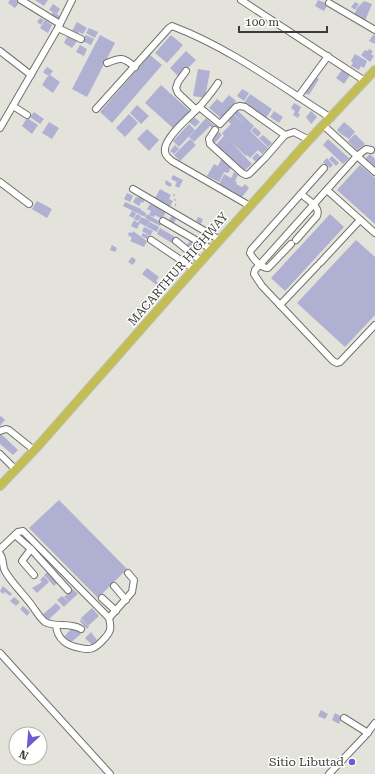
<svg xmlns="http://www.w3.org/2000/svg" width="375" height="774" font-family="'Roboto Serif',serif">
<style>
.building{fill:#b0b0d2}
.lines{fill:none;stroke-linecap:round;stroke-linejoin:round}
.minor-casing{stroke:#72726b;stroke-width:8}
.highway-casing{stroke:#c0c0bf;stroke-width:10}
.path{stroke:#9e9e99;stroke-width:1;stroke-dasharray:2 3;stroke-linecap:butt}
.minor{stroke:#fff;stroke-width:6}
.highway{stroke:#c2be53;stroke-width:8}
.poi-dot{fill:#6c5cd6;stroke:#fffffe;stroke-width:1.5}
.labels{text-anchor:middle;dominant-baseline:central;stroke-width:3;stroke-linejoin:round;paint-order:stroke}
.street-label{font-size:12px;fill:#3b3b38;stroke:#fffffe}
.poi-label{font-size:12px;fill:#3b3b38;stroke:#fffffe;text-anchor:end}
</style>
<rect width="100%" height="100%" fill="#e3e3db"/>
<g class="building">
<path d="M10 0H16L19 3 15 8 8 3Z"/>
<path d="M35 0H48L44 6Z"/>
<path d="M318 0 328 4 324 11 315 6Z"/>
<path d="M364 1 372 4 365 21 354 16 357 8Z"/>
<path d="M355 2 359 4 355 10 351 7Z"/>
<path d="M53 4 60 9 57 14 49 10Z"/>
<path d="M53 12 60 16 57 21 50 16Z"/>
<path d="M40 18 44 20 41 25 37 22Z"/>
<path d="M45 20 52 25 48 33 40 28Z"/>
<path d="M77 22 87 28 83 34 79 32 78 34 72 31Z"/>
<path d="M89 28 98 32 95 38 86 33Z"/>
<path d="M374 34 375 35V44L369 41Z"/>
<path d="M68 35 77 41 72 48 64 43Z"/>
<path d="M86 35 94 39 91 45 82 41Z"/>
<path d="M100 35 115 43 87 97 72 89Z"/>
<path d="M171 35 183 45 167 63 155 53Z"/>
<path d="M80 45 87 49 84 56 76 52Z"/>
<path d="M369 49 373 51 371 54 374 56 370 62 361 55 365 50 368 51Z"/>
<path d="M186 51 196 60 179 77 170 68Z"/>
<path d="M355 54 367 61 364 68 361 66 359 70 351 66 353 63 351 61Z"/>
<path d="M150 55 162 65 112 123 100 112Z"/>
<path d="M47 67 53 71 50 75 60 82 53 93 42 85 49 74 47 75 43 72Z"/>
<path d="M198 69 210 71 205 98 193 96Z"/>
<path d="M342 70 350 75 344 84 336 78Z"/>
<path d="M315 77 319 79 309 95 305 93Z"/>
<path d="M161 85 191 112 174 129 145 103Z"/>
<path d="M242 89 249 93 244 101 237 96Z"/>
<path d="M250 94 272 109 266 118 244 103Z"/>
<path d="M229 95 236 101 221 118 209 108 217 99 222 103Z"/>
<path d="M294 103 301 107 298 113 300 114 298 118 293 115 295 111 291 108Z"/>
<path d="M137 105 149 116 141 124 130 113Z"/>
<path d="M237 110 254 126 250 131 268 148 262 154 258 150 250 158 247 155 246 156 230 141 252 164 243 172 216 145 224 136 222 133 231 124 228 121 234 115 245 125 233 113Z"/>
<path d="M274 111 283 117 279 123 270 117Z"/>
<path d="M311 111 317 117 311 124 306 117Z"/>
<path d="M34 112 44 119 40 124 30 117Z"/>
<path d="M129 114 138 123 125 137 116 128Z"/>
<path d="M194 117 200 122 195 127 189 122Z"/>
<path d="M27 118 38 125 32 134 22 126Z"/>
<path d="M206 118 219 130 217 132 210 126 194 142 189 137Z"/>
<path d="M49 122 59 128 52 139 42 133Z"/>
<path d="M344 122 349 126 341 134 337 130Z"/>
<path d="M189 124 195 130 179 147 173 141Z"/>
<path d="M349 126 355 132 349 139 341 134Z"/>
<path d="M255 127 261 133 258 137 251 131Z"/>
<path d="M147 129 159 140 149 151 137 139Z"/>
<path d="M219 132 222 135 215 143 211 140Z"/>
<path d="M355 134 365 144 357 150 348 141Z"/>
<path d="M263 135 272 143 268 147 259 138Z"/>
<path d="M190 139 196 145 180 161 174 155Z"/>
<path d="M328 139 349 158 343 164 323 145Z"/>
<path d="M175 145 179 149 174 154 170 151Z"/>
<path d="M257 153 262 158 257 163 252 158Z"/>
<path d="M370 154 375 159V168L365 159Z"/>
<path d="M332 156 339 163 336 166 329 159Z"/>
<path d="M222 158 232 166 228 173 224 172 219 182 207 176 214 164 218 166Z"/>
<path d="M327 158 333 165 330 168 323 162Z"/>
<path d="M360 165 375 178V224L337 190Z"/>
<path d="M234 172 238 175 235 181 237 182 236 184 242 187 245 184 249 188 242 197 232 191 235 186 232 191 219 184 224 174 231 178Z"/>
<path d="M173 175 183 180 179 188 175 186 177 182 171 179Z"/>
<path d="M166 180 172 184 170 187 165 184Z"/>
<path d="M160 189 171 195 169 199 173 201 169 208 154 200Z"/>
<path d="M127 193 133 196 130 202 124 199Z"/>
<path d="M140 195 145 198 143 203 141 202 139 206 133 202 136 197 138 198Z"/>
<path d="M37 201 52 209 47 218 32 209Z"/>
<path d="M125 202 141 209V210L146 213 145 217 123 206Z"/>
<path d="M150 204 166 212 162 219 155 215 154 217 149 215 151 211 147 209Z"/>
<path d="M132 211 136 213 134 218 129 216Z"/>
<path d="M137 214 141 216 138 221 134 219Z"/>
<path d="M147 214 162 223 160 226 145 218Z"/>
<path d="M330 214 344 227 285 291 271 278Z"/>
<path d="M172 215 177 217 174 223 169 220Z"/>
<path d="M141 217 150 221 147 227 140 223 137 229 131 226 134 220 138 223Z"/>
<path d="M198 217 203 219 201 224 196 221Z"/>
<path d="M150 222 159 227 157 232 147 227Z"/>
<path d="M144 227 153 231 150 236 142 231Z"/>
<path d="M160 228 175 237 172 243 157 234Z"/>
<path d="M133 231 147 241 144 247 130 241 132 238 128 235 129 232 132 233Z"/>
<path d="M143 233 149 236 147 239 141 236Z"/>
<path d="M356 240 375 257V315L345 347 297 303Z"/>
<path d="M190 241 197 245 194 249 187 245Z"/>
<path d="M112 245 117 248 115 252 110 250Z"/>
<path d="M132 257 136 260 133 265 128 262Z"/>
<path d="M147 268 159 277 156 281 164 287 162 289 142 274Z"/>
<path d="M1 416 5 420 0 426V417Z"/>
<path d="M0 433 18 450 13 455 0 444Z"/>
<path d="M59 500 127 569 98 598 29 528Z"/>
<path d="M49 571 58 582 54 586 44 575Z"/>
<path d="M44 576 49 582 37 593 32 588 42 582 40 580Z"/>
<path d="M3 586 12 594 10 596 5 592 3 594 0 591Z"/>
<path d="M73 589 78 594 69 602 64 597Z"/>
<path d="M62 596 69 602 64 607 57 600Z"/>
<path d="M14 597 20 602 16 606 10 601Z"/>
<path d="M56 603 61 608 47 621 42 615Z"/>
<path d="M23 606 30 612 27 616 20 609Z"/>
<path d="M92 608 99 616 88 626 81 618Z"/>
<path d="M81 619 89 627 87 629 80 621Z"/>
<path d="M73 627 81 634 69 644 63 638Z"/>
<path d="M91 632 97 640 92 645 85 638Z"/>
<path d="M321 710 328 714 325 719 318 716Z"/>
<path d="M335 713 342 717 339 724 332 720Z"/>
</g>
<g class="lines">
<defs>
<g id="minor">
<path d="M21 0 60 24"/>
<path d="M241 0 365 81"/>
<path d="M329 3 375 30"/>
<path d="M58 28 81 39"/>
<path d="M0 51 31 75"/>
<path d="M107 63C121 57 123 57 135 67"/>
<path d="M186 71 178 82 176 88 178 93 196 110"/>
<path d="M218 83C213 91 207 98 201 105 191 116 168 134 165 148 164 154 167 157 172 161L250 206"/>
<path d="M298 97 328 56"/>
<path d="M13 106 27 115"/>
<path d="M199 107 220 124 236 107 240 106 245 107 285 135"/>
<path d="M96 109 169 28 172 26C230 48 279 85 331 118"/>
<path d="M323 125 357 156 366 149 371 150"/>
<path d="M0 128 58 28 72 0"/>
<path d="M215 130 209 139 210 144 242 173 246 175 249 174 265 158 285 135 294 132 309 140"/>
<path d="M375 172 357 156 255 270 254 274 262 286 333 361 337 363 340 362 375 325"/>
<path d="M0 182 29 204"/>
<path d="M133 189 220 240"/>
<path d="M327 190 375 233"/>
<path d="M163 221 211 249"/>
<path d="M151 240 194 269"/>
<path d="M296 240 317 216C321 207 308 200 301 194"/>
<path d="M176 241 201 261"/>
<path d="M291 244 268 268C261 268 253 259 250 253L251 250 324 168"/>
<path d="M320 263 360 220"/>
<path d="M280 305 317 266"/>
<path d="M0 431 6 429 9 430 34 450"/>
<path d="M0 454 16 470"/>
<path d="M15 535 31 549 68 590"/>
<path d="M0 549 18 532 23 531 109 618C110 622 111 626 110 630 108 636 98 646 93 648 89 650 85 649 80 648 67 646 57 639 56 625"/>
<path d="M31 549 22 561 34 575"/>
<path d="M0 554C4 559 2 566 5 571 12 584 27 597 35 610 38 614 41 619 45 622 57 628 69 622 81 629"/>
<path d="M114 586 126 600"/>
<path d="M102 598 116 611"/>
<path d="M109 618 132 592 134 580 128 573"/>
<path d="M0 653 110 774"/>
<path d="M344 718 368 733"/>
<path d="M329 774 365 736 375 723"/>
</g>
<path id="highway" d="M0 486 38 446 194 269 309 140 375 70"/>
</defs>
<use href="#minor" class="minor-casing"/>
<use href="#highway" class="highway-casing"/>
<path class="path" d="M174 194 176 207"/>
<use href="#minor" class="minor"/>
<use href="#highway" class="highway"/>
</g>
<circle class="poi-dot" cx="352" cy="762" r="4"/>
<g class="labels">
<g class="street-label">
<text transform="translate(178 269) rotate(-49)">MACARTHUR HIGHWAY</text>
</g>
<g class="poi-label">
<text x="344" y="762">Sitio Libutad</text>
</g>
</g>
<g transform="translate(28 746) rotate(206)"><circle r="19" fill="#fffffe" stroke="#b1b1af"/>
<path d="M0-3L7 15L0 10L-7 15Z" fill="#6c5cd6"/>
<text y="-6" font-size="11" font-weight="bold" text-anchor="middle" fill="#3b3b38">N</text>
</g>
<path d="M239 26v6h88v-6" fill="none" stroke="#3b3b38" stroke-width="2"/>
<text x="245" y="26" font-size="12" fill="#3b3b38" stroke="#fffffe" stroke-width="3" paint-order="stroke">100 m</text>
</svg>
